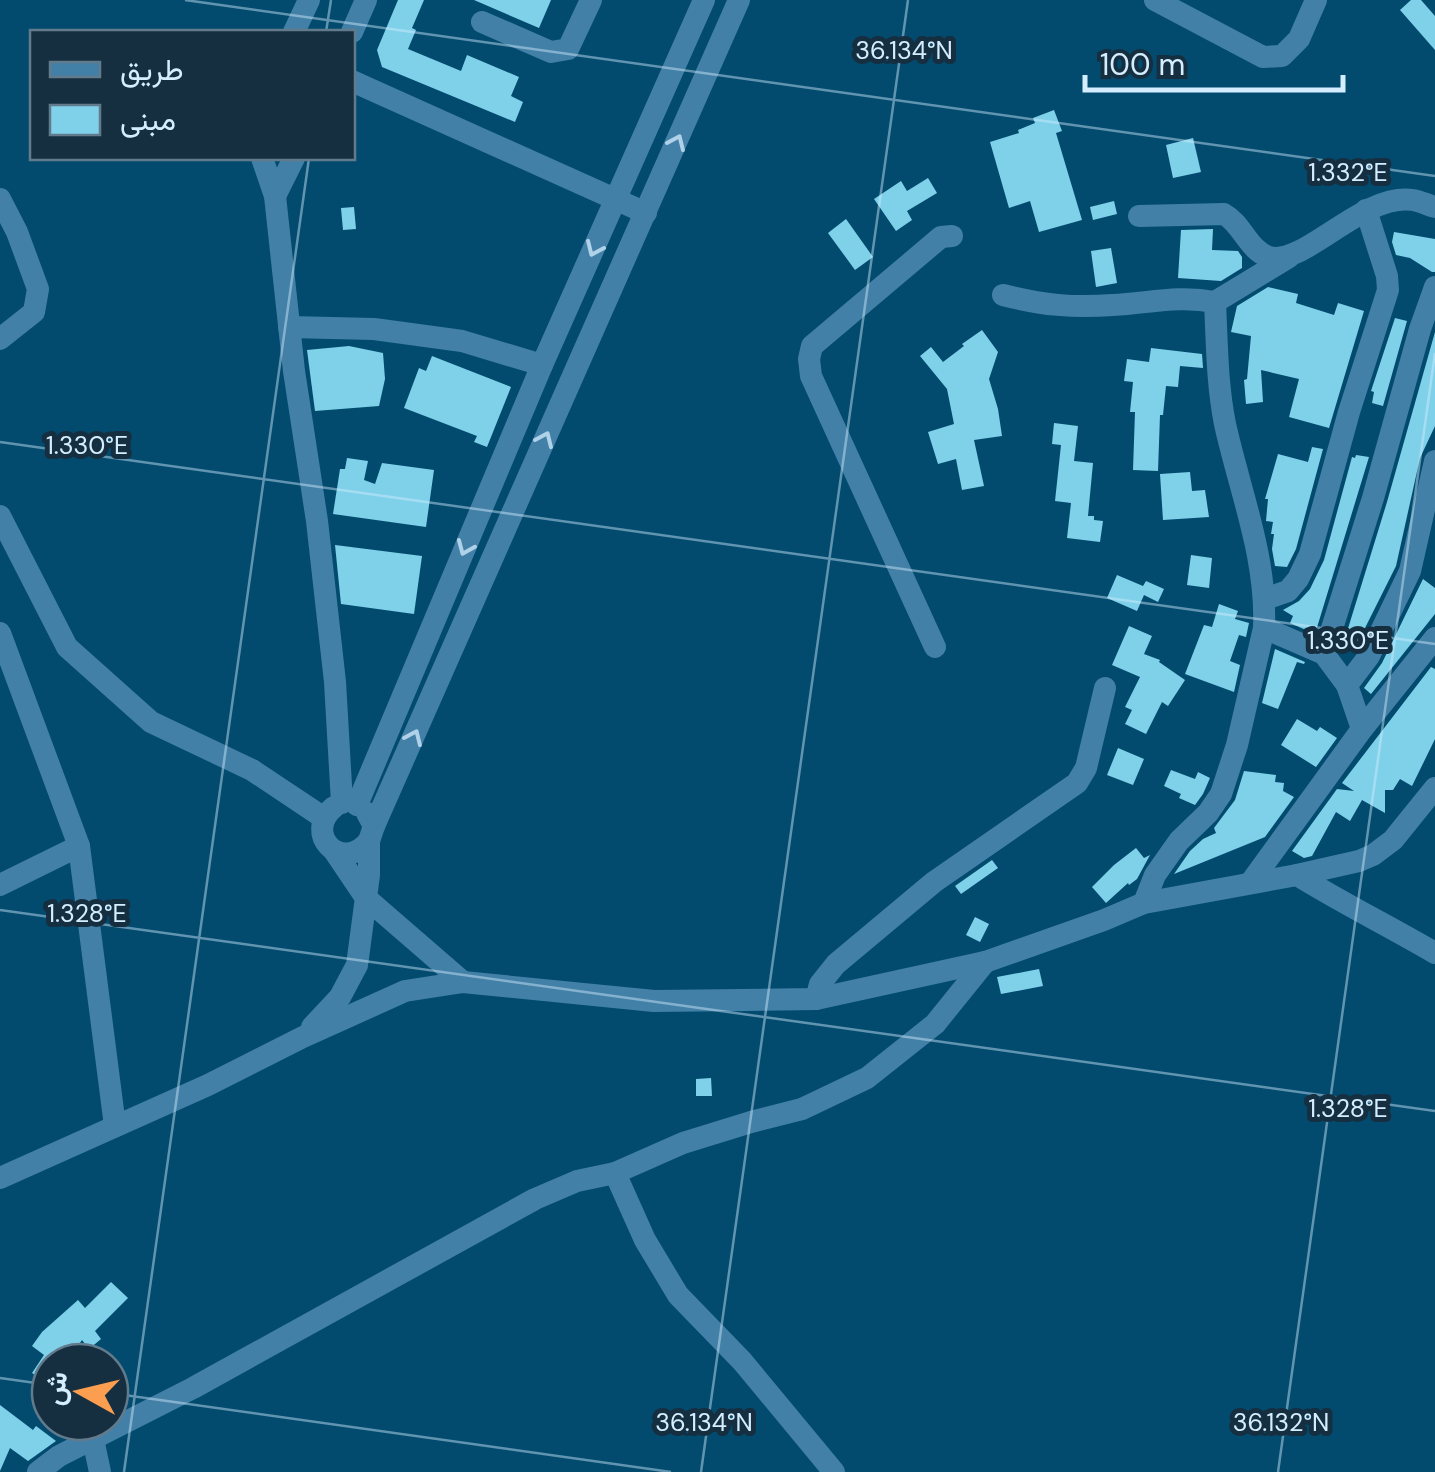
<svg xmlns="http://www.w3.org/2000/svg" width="1435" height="1472" font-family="'DM Sans',Vazirmatn,sans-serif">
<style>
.building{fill:#7fd1ea}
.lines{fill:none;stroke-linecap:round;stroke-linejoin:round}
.minor{stroke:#4380a7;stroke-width:22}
.oneway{stroke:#b0d2e9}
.ticks{fill:none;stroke:#d5eeff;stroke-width:2.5;stroke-opacity:0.45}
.ticks-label{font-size:25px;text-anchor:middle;fill:#d5eeff;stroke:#162f40;stroke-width:10;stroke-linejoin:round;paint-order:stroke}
</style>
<rect width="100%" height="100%" fill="#024b6f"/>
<g class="building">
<path d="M398 0H424L412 28 416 30 408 49 461 71 467 55 519 77 511 96 523 102 515 122 382 67 377 50Z"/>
<path d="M474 0H551L539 28Z"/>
<path d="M1411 0H1421L1435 16V50L1400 10Z"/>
<path d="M1054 110 1062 131 1056 133 1082 220 1039 232 1030 201 1009 208 990 142 1019 133 1018 130 1035 123 1033 118Z"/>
<path d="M1193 138 1201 172 1173 178 1166 145Z"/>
<path d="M928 178 937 193 907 211 912 220 896 231 874 199 901 181 907 191Z"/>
<path d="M1114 201 1117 214 1093 220 1090 207Z"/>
<path d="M354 207 356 229 343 230 341 208Z"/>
<path d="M846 219 873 257 855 270 828 233Z"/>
<path d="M1213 229 1212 250 1238 251 1242 257V268L1221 281 1178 278 1181 230Z"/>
<path d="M1394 232 1435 239V272H1432L1410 258 1396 255 1392 242Z"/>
<path d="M1111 248 1117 283 1096 287 1091 251Z"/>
<path d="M1268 287 1298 294 1296 303 1334 315 1338 303 1364 311 1329 428 1289 417 1299 379 1261 370 1263 402 1246 404 1244 380 1247 379 1251 336 1231 332 1237 306Z"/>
<path d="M1395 318 1407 321 1383 406 1372 403 1374 392 1371 391Z"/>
<path d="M982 330 998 352 989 379 998 409 1002 436 974 440 984 486 962 490 956 459 938 464 928 432 954 424 947 389 920 356 931 347 943 362 964 346 962 344Z"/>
<path d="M1435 332V426L1420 458 1396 566 1353 652 1342 648 1387 502Z"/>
<path d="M349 346 383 353 385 379 379 406 315 411 307 350Z"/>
<path d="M1151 348 1202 354 1203 368 1180 366 1178 387 1166 386 1163 415H1160L1158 471 1133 470 1135 412H1130L1133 382 1124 381 1127 359 1149 362Z"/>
<path d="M432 356 511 387 487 447 474 442 477 436 404 408 419 368 426 371Z"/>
<path d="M1054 423 1078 426 1074 461 1093 463 1088 516H1094V520L1103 521 1100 542 1067 538 1071 503 1055 501 1061 445 1052 444Z"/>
<path d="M1312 447 1323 449 1296 549 1287 567 1275 566 1272 549 1274 534H1271L1273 522 1266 521 1268 499H1265L1278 454 1308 462Z"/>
<path d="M1356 455 1369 457 1315 634 1290 623 1293 616 1283 610 1299 601 1310 589 1324 560 1352 457 1355 458Z"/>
<path d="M347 458 368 461 364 480 375 484 382 463 434 470 426 527 333 514 340 469H345Z"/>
<path d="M1190 472 1192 491 1205 490 1209 517 1163 520 1160 474Z"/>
<path d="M335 545 422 556 414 614 341 604Z"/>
<path d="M1191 555 1212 558 1209 588 1187 585Z"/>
<path d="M1117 575 1143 586 1146 581 1164 589 1158 602 1144 595 1137 611 1107 598Z"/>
<path d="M1423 579 1435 588V614L1371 694 1364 688 1382 663Z"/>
<path d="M1219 604 1238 611 1235 619 1249 623 1246 637 1239 635 1230 661 1240 665 1234 692 1185 674 1204 625 1212 627Z"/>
<path d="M1129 626 1152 636 1144 654 1160 660 1159 662 1185 680 1168 706 1162 702 1146 734 1125 724 1132 710 1125 707 1140 677 1112 665Z"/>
<path d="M1275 649 1305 662 1304 664 1297 662 1278 709 1262 703Z"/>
<path d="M1431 667 1435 669V739L1412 786 1400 779 1393 790H1385V813L1362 800 1350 821 1336 812 1312 856 1304 858 1292 851 1337 789 1354 791 1342 783Z"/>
<path d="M1297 719 1317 731 1320 727 1337 738 1316 767 1281 745Z"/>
<path d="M1118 748 1144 759 1133 785 1107 775Z"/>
<path d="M1171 770 1195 779 1198 772 1210 778 1203 794 1195 805 1179 798 1181 794 1164 786Z"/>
<path d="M1244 771 1276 775 1275 782 1284 783 1283 791 1294 797 1265 837 1174 874 1190 851 1203 839 1216 833 1214 828 1235 800Z"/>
<path d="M1136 848 1144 858 1150 855 1137 879 1129 885 1128 883 1106 903 1092 887 1114 865Z"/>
<path d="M992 860 998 868 961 894 955 886Z"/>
<path d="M975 917 989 924 980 942 966 935Z"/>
<path d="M1039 969 1043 986 1001 994 997 977Z"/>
<path d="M711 1078 712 1096H696V1079Z"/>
<path d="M111 1282 128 1298 95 1331 101 1339 89 1349 82 1340 67 1362H50V1385L32 1373 44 1355 32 1346 42 1332 78 1300 85 1308Z"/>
<path d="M0 1405 33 1430 36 1426 56 1441 28 1461 10 1448 0 1471Z"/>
</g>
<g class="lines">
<g class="minor">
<path d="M1155 0 1263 57 1282 56 1299 39 1316 0"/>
<path d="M482 22 551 52 568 49 591 0"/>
<path d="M294 32 309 0"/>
<path d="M352 32 366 0"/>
<path d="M352 81 646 213"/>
<path d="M262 158 275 196 294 371 317 521 335 682 342 803"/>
<path d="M275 196 294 158"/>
<path d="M0 199 17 232 38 289 34 312 0 339"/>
<path d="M1139 216 1224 214C1242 224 1249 251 1269 257 1304 267 1363 192 1413 200 1420 201 1428 205 1435 207"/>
<path d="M1289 257 1215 302C1217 343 1217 384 1225 424 1240 492 1267 557 1264 628L1324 654 1347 685"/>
<path d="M1003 295C1042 305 1073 308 1113 305 1150 303 1178 295 1215 302"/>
<path d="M289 327 374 329 462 341 542 365"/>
<path d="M0 516 67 647 151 722 252 770 324 818"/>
<path d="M1265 599 1288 591 1298 579 1310 554 1349 412 1388 290 1387 276 1366 210"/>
<path d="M0 633 79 846 115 1126"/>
<path d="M935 647 811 376 809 359 812 346 941 237 952 236"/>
<path d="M1324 654 1373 498 1420 329 1435 287"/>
<path d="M1362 729 1347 685 1369 656 1410 571 1435 461"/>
<path d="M357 805 542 365 704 0"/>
<path d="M334 807C302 834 342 874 369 841"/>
<path d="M374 826 739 0"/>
<path d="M335 852 366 898 463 982"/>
<path d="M1297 875C1342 903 1389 926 1435 953"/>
<path d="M1251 882 1362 729 1435 638"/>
<path d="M0 885 79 846"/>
<path d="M1144 903 1155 875 1179 841 1208 813 1221 794 1237 745 1264 628"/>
<path d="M816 999 820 984 836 964 934 882 1077 783 1086 768 1105 688"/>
<path d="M312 1027 340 997 357 965 369 875V841L374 826 367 813"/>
<path d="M615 1173 645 1240 678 1295 742 1361 834 1472"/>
<path d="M0 1178 208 1085 303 1037 405 991 463 982 654 1001 816 999 985 962 1104 920 1144 903 1297 875 1359 861 1373 855 1393 840 1435 788"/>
<path d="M93 1439 100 1472"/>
<path d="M38 1472 59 1456 193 1388 535 1199 577 1181 615 1173 683 1143 751 1122 802 1109 867 1078 935 1024 985 962"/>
</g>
</g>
<defs><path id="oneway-chevron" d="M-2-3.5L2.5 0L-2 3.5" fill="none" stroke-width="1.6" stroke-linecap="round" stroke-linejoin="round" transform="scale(2.5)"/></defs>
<g class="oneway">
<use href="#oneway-chevron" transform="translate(677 142) rotate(-66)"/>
<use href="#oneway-chevron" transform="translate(594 249) rotate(114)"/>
<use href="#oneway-chevron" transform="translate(545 439) rotate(-66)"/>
<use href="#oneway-chevron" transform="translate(465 548) rotate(113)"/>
<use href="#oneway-chevron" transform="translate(414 737) rotate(-66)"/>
</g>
<path class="ticks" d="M185 0 1435 176M326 32 331 0M0 442 1435 644M0 910 1435 1111M0 1378 50 1385M110 1393 671 1472M124 1472 309 158M701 1472 908 0M1278 1472 1435 353"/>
<g class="ticks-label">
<text x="904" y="59">36.134°N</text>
<text x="1348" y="181">1.332°E</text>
<text x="87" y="454">1.330°E</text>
<text x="1348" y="649">1.330°E</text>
<text x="87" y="922">1.328°E</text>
<text x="1348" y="1117">1.328°E</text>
<text x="704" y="1431">36.134°N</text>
<text x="1281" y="1431">36.132°N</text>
</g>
<rect x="30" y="30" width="325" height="130" fill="#162f40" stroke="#627b8c" stroke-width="2.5"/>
<rect x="50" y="62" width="50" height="15" fill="#4380a7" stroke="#627b8c" stroke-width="2.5"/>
<text x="120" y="80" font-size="30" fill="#d5eeff">طريق</text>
<rect x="50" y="105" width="50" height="30" fill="#7fd1ea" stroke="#627b8c" stroke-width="2.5"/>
<text x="120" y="130" font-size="30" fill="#d5eeff">مبنى</text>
<g transform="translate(80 1392) rotate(278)"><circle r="48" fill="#162f40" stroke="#627b8c" stroke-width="2.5"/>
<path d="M0-8L18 38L0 25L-18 38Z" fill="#fb9e50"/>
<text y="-15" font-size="28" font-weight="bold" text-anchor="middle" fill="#d5eeff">ش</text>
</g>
<path d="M1085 75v15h258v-15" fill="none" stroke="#d5eeff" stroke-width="5"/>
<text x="1100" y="75" font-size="30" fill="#d5eeff" stroke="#162f40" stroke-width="8" paint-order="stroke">100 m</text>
</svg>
